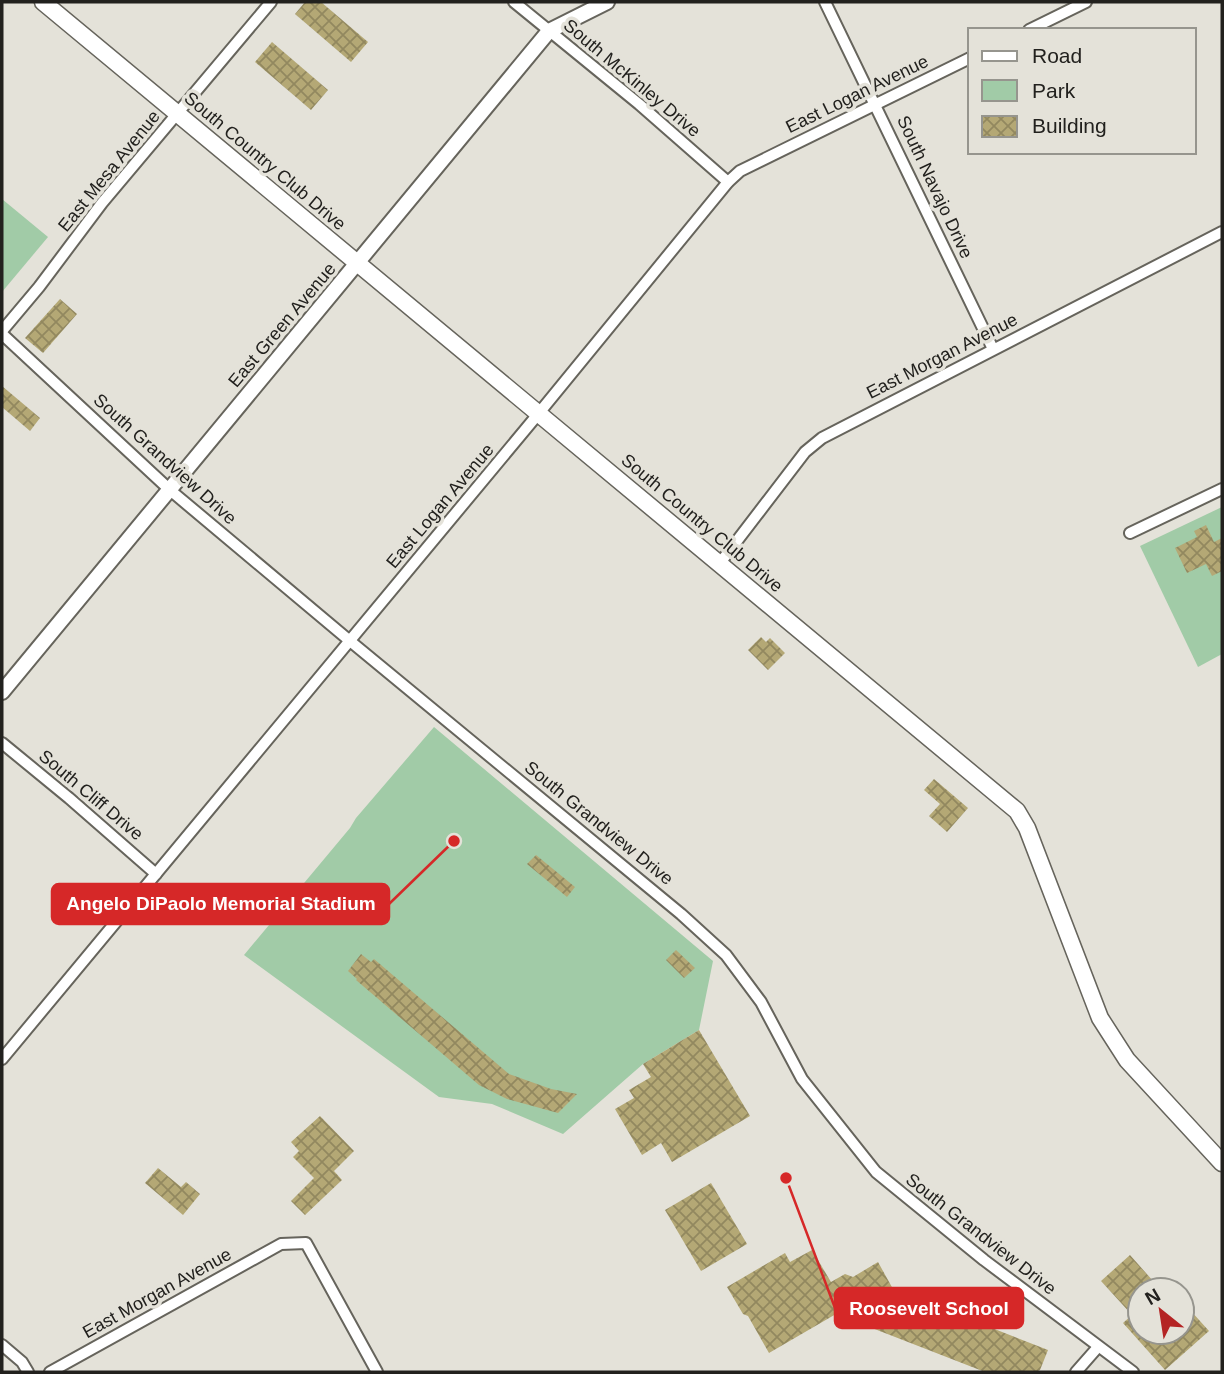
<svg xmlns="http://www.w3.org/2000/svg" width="1224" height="1374" font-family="Helvetica,sans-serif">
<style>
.park{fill:#a1cba7}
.building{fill:url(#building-cross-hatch)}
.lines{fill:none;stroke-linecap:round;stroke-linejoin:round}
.minor-casing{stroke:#66645c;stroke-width:14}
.tertiary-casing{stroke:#66645c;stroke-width:18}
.secondary-casing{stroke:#66645c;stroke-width:19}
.minor{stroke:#fff;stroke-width:10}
.tertiary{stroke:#fff;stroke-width:14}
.secondary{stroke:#fff;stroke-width:16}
.labels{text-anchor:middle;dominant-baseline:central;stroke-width:7;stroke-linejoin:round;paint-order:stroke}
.street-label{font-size:18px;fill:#22211e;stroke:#e4e2d9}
.leader{fill:none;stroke:#d62828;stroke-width:2.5}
.callout-dot{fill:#d62828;stroke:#e4e2d9;stroke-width:2.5}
.callout{fill:#d62828;stroke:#d62828;stroke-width:2.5}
.callout-label{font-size:19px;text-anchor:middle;font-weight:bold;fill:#fff}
</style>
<defs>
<pattern id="building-cross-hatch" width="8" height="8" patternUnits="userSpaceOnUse" patternTransform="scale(1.75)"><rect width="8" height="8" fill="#b4a875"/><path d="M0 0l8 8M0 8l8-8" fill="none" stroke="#92885f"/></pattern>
</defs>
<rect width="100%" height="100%" fill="#e4e2d9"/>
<g class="park">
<path d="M2 199 48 237 2 292Z"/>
<path d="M1222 507V654L1198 667 1140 546Z"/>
<path d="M434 727 713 961 699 1030 643 1064 563 1134 492 1104 439 1097 244 955 350 828 356 818Z"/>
</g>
<g class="building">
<path d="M305 2H321L368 42 351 62 295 14Z"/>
<path d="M272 42 328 90 311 110 255 62Z"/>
<path d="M60 299 77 314 43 353 25 338Z"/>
<path d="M2 386 40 418 30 431 2 407Z"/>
<path d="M1206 525 1214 542 1222 538V571L1212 576 1206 564 1187 573 1175 548 1197 537 1194 531Z"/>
<path d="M761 637 766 642 770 638 785 653 768 670 748 650Z"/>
<path d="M934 779 968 808 947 832 929 816 940 804 924 790Z"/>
<path d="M536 855 575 887 567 897 527 864Z"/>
<path d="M676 950 695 968 684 978 666 960Z"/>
<path d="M361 954 371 962 374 959 509 1074 551 1089 577 1094 558 1113 507 1099 479 1085 356 980 357 979 348 971Z"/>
<path d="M699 1030 750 1116 672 1162 661 1143 642 1155 615 1109 634 1098 629 1090 651 1077 643 1064Z"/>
<path d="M320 1116 354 1151 334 1171 342 1180 305 1215 291 1201 314 1178 293 1157 299 1151 291 1142Z"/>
<path d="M158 1168 181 1187 186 1182 200 1194 183 1215 145 1183Z"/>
<path d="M711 1183 747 1244 701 1271 665 1210Z"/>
<path d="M812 1250 831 1282 845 1274 853 1277 878 1262 893 1289 1048 1350 1040 1370 1036 1372H985L836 1314 769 1353 748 1316 743 1314 727 1287 785 1253 790 1262Z"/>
<path d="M1130 1255 1161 1290H1140V1332H1182V1301L1209 1331 1165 1370 1123 1323 1132 1315 1101 1281Z"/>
</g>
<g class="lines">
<defs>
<g id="minor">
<path d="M514 2 639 104 728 182"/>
<path d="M825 2 993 349"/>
<path d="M1029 30 1086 2"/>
<path d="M2 331 39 287 102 203 271 2"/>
<path d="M2 334 170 490 350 641 681 914 726 955 761 1002 802 1079 876 1172 984 1260 1133 1372"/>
<path d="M1130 533 1222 489"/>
<path d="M720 563 805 452 822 438 1222 232"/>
<path d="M2 743 69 798 156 874"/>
<path d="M2 1059 539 413 728 182 740 171 970 58"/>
<path d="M2 1345 22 1362 28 1372"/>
<path d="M50 1372 281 1244 306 1243 377 1372"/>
<path d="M1076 1372 1098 1347"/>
</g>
<path id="tertiary" d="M2 692 549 31 607 2"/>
<path id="secondary" d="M43 2 1017 811 1027 828 1100 1018 1127 1060 1222 1163"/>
</defs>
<use href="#minor" class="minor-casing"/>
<use href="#tertiary" class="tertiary-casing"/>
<use href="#secondary" class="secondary-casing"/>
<use href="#minor" class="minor"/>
<use href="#tertiary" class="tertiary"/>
<use href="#secondary" class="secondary"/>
</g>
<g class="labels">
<g class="street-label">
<text transform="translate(632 78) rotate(40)">South McKinley Drive</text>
<text transform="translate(857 94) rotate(-26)">East Logan Avenue</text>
<text transform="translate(265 161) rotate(40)">South Country Club Drive</text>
<text transform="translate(109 171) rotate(-51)">East Mesa Avenue</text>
<text transform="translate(935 187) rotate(65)">South Navajo Drive</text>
<text transform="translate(282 325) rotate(-50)">East Green Avenue</text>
<text transform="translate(942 356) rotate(-27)">East Morgan Avenue</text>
<text transform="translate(165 459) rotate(42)">South Grandview Drive</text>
<text transform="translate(440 506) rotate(-50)">East Logan Avenue</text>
<text transform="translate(702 523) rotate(40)">South Country Club Drive</text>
<text transform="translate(91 795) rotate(40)">South Cliff Drive</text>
<text transform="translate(599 823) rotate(39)">South Grandview Drive</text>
<text transform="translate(981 1234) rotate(38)">South Grandview Drive</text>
<text transform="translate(157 1293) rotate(-29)">East Morgan Avenue</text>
</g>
</g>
<path class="leader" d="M454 841L389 904M786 1178L835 1308"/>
<g class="callout-dot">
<circle cx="454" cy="841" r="7"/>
<circle cx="786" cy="1178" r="7"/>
</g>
<g class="callout">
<rect x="52" y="884" width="337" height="40" rx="7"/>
<rect x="835" y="1288" width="188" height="40" rx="7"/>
</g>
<g class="callout-label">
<text x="221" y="910">Angelo DiPaolo Memorial Stadium</text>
<text x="929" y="1315">Roosevelt School</text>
</g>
<rect width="1224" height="1374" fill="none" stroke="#22211e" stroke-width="7"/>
<rect x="968" y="28" width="228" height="126" fill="#e4e2d9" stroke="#96958e" stroke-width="2"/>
<rect x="982" y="51" width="35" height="10" fill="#ffffff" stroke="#96958e" stroke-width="2"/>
<text x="1032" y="63" font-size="21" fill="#22211e">Road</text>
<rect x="982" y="80" width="35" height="21" fill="#a1cba7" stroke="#96958e" stroke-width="2"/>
<text x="1032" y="98" font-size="21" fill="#22211e">Park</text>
<rect x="982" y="116" width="35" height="21" fill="url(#building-cross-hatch)" stroke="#96958e" stroke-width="2"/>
<text x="1032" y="133" font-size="21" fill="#22211e">Building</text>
<g transform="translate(1161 1311) rotate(330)"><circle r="33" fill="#e4e2d9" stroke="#96958e" stroke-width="2"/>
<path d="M0-5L12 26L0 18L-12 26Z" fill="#b42424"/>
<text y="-10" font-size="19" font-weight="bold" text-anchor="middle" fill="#22211e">N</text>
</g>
</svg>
